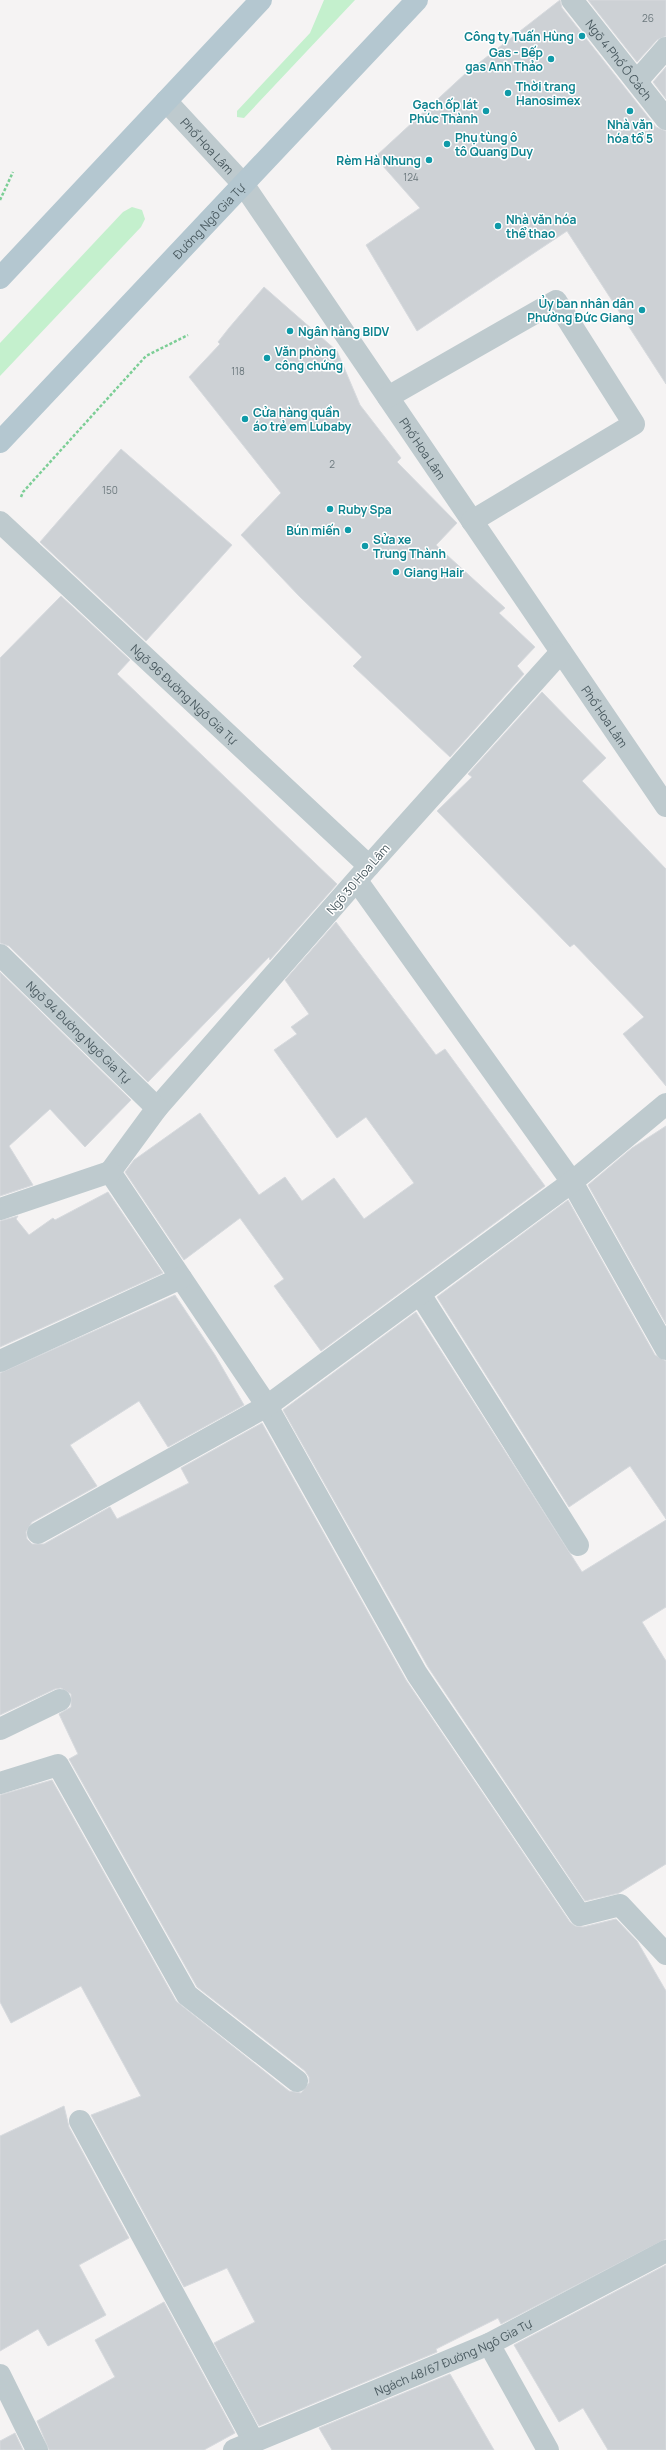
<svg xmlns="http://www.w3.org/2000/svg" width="666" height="2450" font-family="Manrope,sans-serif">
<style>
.green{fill:#c4f0cd}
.building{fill:#cdd1d5;stroke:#d7dade}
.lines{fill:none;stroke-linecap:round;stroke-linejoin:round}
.path{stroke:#7cce96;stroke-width:2.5;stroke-dasharray:3 2;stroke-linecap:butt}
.minor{stroke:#becace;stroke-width:22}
.major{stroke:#b4c7d0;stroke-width:22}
.culture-dot{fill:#0f9aa8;stroke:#fff;stroke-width:1.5}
.labels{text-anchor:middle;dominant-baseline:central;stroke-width:3;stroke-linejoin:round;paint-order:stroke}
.number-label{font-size:10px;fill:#6b787d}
.culture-label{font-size:12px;font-weight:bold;fill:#0d838f;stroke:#fff;text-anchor:start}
.street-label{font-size:12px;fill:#4a5a60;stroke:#fff}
</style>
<rect width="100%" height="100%" fill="#f5f3f3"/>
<g class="green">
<path d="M324 0H355L244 118 237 117V111L310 33Z"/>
<path d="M132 207 142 210 145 219 141 227 0 376V343L123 212Z"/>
</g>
<g class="building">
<path d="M560 0 562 8 656 127 666 131V384L567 231 417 331 366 245 420 208 375 157 466 73Z"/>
<path d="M588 0H666V36L657 40 637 62Z"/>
<path d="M666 67V99L653 82Z"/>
<path d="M264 287 337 351 360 405 401 458 397 462 457 523 436 545 505 608 499 613 535 647 517 666 524 674 450 757 353 666 362 657 299 596 241 535 281 493 189 377 220 344 218 342 229 328Z"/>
<path d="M121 449 232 545 146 641 40 542Z"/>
<path d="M61 596 130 660 117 674 337 884 270 960 269 957 148 1082 9 946 0 943V658Z"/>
<path d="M542 692 606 758 582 781 666 869V1086L623 1034 644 1017 574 944 570 947 437 811 472 777 468 774Z"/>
<path d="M336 922 436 1055 445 1049 545 1186 321 1351 274 1286 284 1279 240 1218 184 1260 125 1172 134 1160 200 1113 259 1195 285 1177 302 1201 334 1178 364 1219 414 1183 366 1117 337 1138 274 1050 297 1034 291 1027 309 1014 285 980Z"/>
<path d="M0 972 131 1100 85 1147 50 1109 9 1146 33 1185 0 1196Z"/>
<path d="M666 1126V1324L588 1185 632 1148Z"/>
<path d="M108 1192 163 1273 0 1347V1221L18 1216 16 1219 29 1235 53 1218 55 1220Z"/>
<path d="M568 1200 655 1355 666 1361V1519L630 1466 569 1507 437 1297Z"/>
<path d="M175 1295 215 1355 244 1405 168 1447 139 1401 70 1445 97 1486 32 1522 26 1532 27 1539 32 1544H44L110 1507 117 1519 189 1483 181 1468 262 1423 406 1680 570 1922 575 1926 583 1927 616 1919 637 1941 666 1991V2239L501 2324 498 2318 436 2349 437 2352 259 2426 214 2343 255 2322 227 2268 184 2287 91 2115 141 2096 81 1986 11 2023 0 2002V1795L52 1780 176 2001 289 2091 301 2093 309 2083V2077L305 2071 197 1987 69 1759 78 1754 59 1714 71 1707V1694L61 1688 55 1689 0 1715V1373Z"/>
<path d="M416 1312 582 1572 666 1520V1607L642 1622 666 1661V1864L619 1893 585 1901 428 1667 283 1410Z"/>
<path d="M64 2106 69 2127 129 2238 79 2265 106 2315 48 2346 38 2329 0 2351V2136Z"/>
<path d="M666 2265V2450H608L583 2408 559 2422 514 2345Z"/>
<path d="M164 2302 235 2433 204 2450H49L37 2421 115 2377 95 2340Z"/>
<path d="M450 2374 494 2450H332L319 2428Z"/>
<path d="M15 2433 23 2450H0V2441Z"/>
</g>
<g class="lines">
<g class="path">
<path d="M0 200 13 172"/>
<path d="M21 497 23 492 146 356 188 335"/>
</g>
<g class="minor">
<path id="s1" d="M572 0 666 119"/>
<path d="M637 81 666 48"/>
<path id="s2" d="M166 101 243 184 666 806"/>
<path d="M388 397 556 301 634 424 472 521"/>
<path id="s3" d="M0 522 369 866"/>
<path d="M561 652 369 866 157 1108 110 1172 267 1406 417 1674 580 1915 620 1905 666 1954"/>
<path d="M357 881 572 1182 666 1349"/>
<path id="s4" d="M0 955 157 1108"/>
<path d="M0 1209 110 1172"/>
<path d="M420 1294 578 1545"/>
<path d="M0 1361 181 1278"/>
<path d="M38 1533 267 1406 572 1182 666 1104"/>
<path d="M0 1729 60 1700"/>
<path d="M0 1783 58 1765 187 1995 297 2081"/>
<path d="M80 2121 254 2442"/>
<path d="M489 2344 548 2450"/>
<path d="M0 2375 37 2450"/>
<path id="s5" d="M234 2450 489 2344 666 2251"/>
</g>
<g class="major">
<path d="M0 278 261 0"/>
<path id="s6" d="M0 442 417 0"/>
</g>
</g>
<g class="culture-dot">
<circle cx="582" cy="36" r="4"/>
<circle cx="551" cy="59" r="4"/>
<circle cx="508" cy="93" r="4"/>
<circle cx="486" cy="111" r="4"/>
<circle cx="630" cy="111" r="4"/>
<circle cx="447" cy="144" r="4"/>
<circle cx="429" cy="160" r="4"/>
<circle cx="498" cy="226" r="4"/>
<circle cx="642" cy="310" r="4"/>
<circle cx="290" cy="331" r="4"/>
<circle cx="267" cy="358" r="4"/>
<circle cx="245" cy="419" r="4"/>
<circle cx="330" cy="509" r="4"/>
<circle cx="348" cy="530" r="4"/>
<circle cx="365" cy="546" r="4"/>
<circle cx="396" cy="572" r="4"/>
</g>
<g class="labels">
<g class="number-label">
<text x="648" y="18">26</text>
<text x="411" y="177">124</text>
<text x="238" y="371">118</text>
<text x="332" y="464">2</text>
<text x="110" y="490">150</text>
</g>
<g class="culture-label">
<text x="574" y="36" text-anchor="end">Công ty Tuấn Hùng</text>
<text x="543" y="52" text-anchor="end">Gas - Bếp<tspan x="543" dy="14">gas Anh Thảo</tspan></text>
<text x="516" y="86">Thời trang<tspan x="516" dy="14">Hanosimex</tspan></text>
<text x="478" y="104" text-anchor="end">Gạch ốp lát<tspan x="478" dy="14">Phúc Thành</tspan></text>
<text x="630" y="124" text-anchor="middle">Nhà văn<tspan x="630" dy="14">hóa tổ 5</tspan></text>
<text x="455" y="137">Phụ tùng ô<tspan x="455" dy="14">tô Quang Duy</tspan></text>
<text x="421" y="160" text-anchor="end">Rèm Hà Nhung</text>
<text x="506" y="219">Nhà văn hóa<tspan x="506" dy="14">thể thao</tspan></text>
<text x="634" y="303" text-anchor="end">Ủy ban nhân dân<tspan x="634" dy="14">Phường Đức Giang</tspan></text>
<text x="298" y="331">Ngân hàng BIDV</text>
<text x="275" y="351">Văn phòng<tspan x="275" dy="14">công chứng</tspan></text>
<text x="253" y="412">Cửa hàng quần<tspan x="253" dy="14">áo trẻ em Lubaby</tspan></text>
<text x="338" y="509">Ruby Spa</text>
<text x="340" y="530" text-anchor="end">Bún miến</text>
<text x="373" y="539">Sửa xe<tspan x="373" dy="14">Trung Thành</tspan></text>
<text x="404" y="572">Giang Hair</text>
</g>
<g class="street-label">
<text stroke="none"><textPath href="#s1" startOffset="76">Ngõ 4 Phố Ô Cách</textPath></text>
<text stroke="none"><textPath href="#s2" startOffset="61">Phố Hoa Lâm</textPath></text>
<text stroke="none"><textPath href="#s6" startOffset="304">Đường Ngô Gia Tự</textPath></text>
<text stroke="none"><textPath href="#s2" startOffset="433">Phố Hoa Lâm</textPath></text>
<text stroke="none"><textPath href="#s3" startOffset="252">Ngõ 96 Đường Ngô Gia Tự</textPath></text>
<text stroke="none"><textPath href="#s2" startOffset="757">Phố Hoa Lâm</textPath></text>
<text transform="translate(358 879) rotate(-49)">Ngõ 30 Hoa Lâm</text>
<text stroke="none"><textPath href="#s4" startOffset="110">Ngõ 94 Đường Ngô Gia Tự</textPath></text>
<text stroke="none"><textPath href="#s5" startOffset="238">Ngách 48/67 Đường Ngô Gia Tự</textPath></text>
</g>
</g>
</svg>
